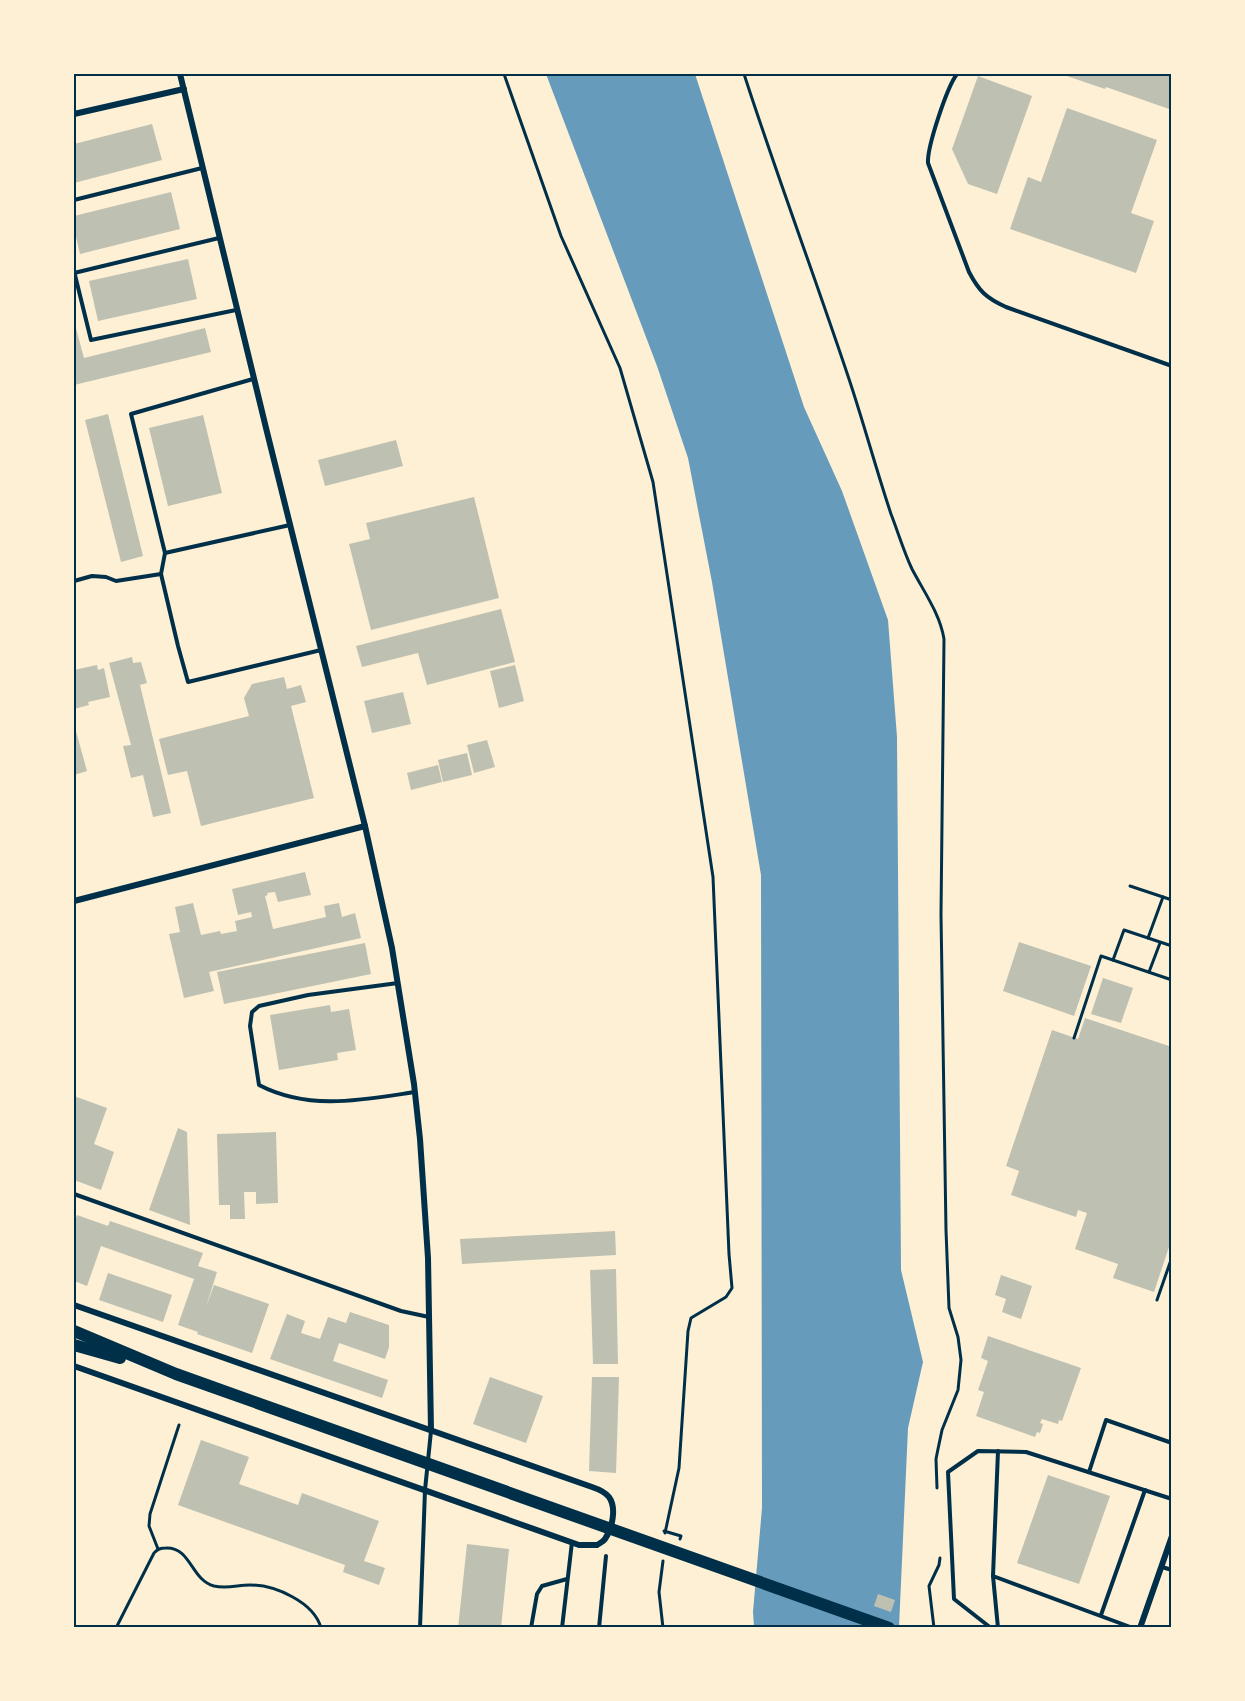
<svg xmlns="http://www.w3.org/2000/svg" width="1245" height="1701" viewBox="0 0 1245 1701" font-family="Helvetica,sans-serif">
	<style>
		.water { fill: #669bbc }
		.building { fill: #bec0b2 }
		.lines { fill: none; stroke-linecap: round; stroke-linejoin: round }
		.path { stroke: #003049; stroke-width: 3 }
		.service { stroke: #003049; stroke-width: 4 }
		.minor { stroke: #003049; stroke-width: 6 }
		.primary { stroke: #003049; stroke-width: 12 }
		.neatline { fill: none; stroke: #003049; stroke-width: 2 }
	</style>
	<rect width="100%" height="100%" fill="#fdf0d5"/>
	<!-- water -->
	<polygon class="water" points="546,74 695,74 804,407 842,491 888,620 897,737 901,1270 923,1362 908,1428 899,1627 754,1627 753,1612 762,1508 761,875 712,582 688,458 657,366"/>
	<!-- building -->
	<g class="building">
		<polygon points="1061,74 1172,74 1172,110 1106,87 1105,89"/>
		<polygon points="978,76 1032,96 997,194 968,184 952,149"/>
		<polygon points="1067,108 1157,140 1131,213 1154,221 1136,273 1010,229 1028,177 1041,182"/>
		<polygon points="152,124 162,160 74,183 74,144"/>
		<polygon points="171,192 180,229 80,254 74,228 74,216"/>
		<polygon points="188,259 197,299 98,321 89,281"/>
		<polygon points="74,321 84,358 205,328 211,352 74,385"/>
		<polygon points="108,414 143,556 121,562 85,420"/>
		<polygon points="203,415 222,493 168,506 149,428"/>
		<polygon points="396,440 403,466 325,486 318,460"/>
		<polygon points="474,497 499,598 371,630 349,544 370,539 366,523"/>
		<polygon points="501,609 515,662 427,685 418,653 362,667 356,646"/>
		<polygon points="132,657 133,663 141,662 147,683 140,685 171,813 153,817 143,775 131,778 123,746 131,745 109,663"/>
		<polygon points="97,665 98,670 104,668 110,697 88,702 89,705 74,709 74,670"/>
		<polygon points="515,665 524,701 499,708 490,671"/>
		<polygon points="284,677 287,689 301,685 306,702 291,706 314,798 201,826 187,771 168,775 159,739 249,716 244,698 252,684"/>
		<polygon points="403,692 411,724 372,733 364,701"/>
		<polygon points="74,724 87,771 74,775"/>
		<polygon points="487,740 495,767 474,773 467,745"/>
		<polygon points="467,753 472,775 443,782 438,760"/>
		<polygon points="438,765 442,782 411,790 407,773"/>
		<polygon points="305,872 311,895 278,902 275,892 267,893 268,895 265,896 273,929 326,917 324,906 339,903 342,917 355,913 361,938 209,972 214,991 184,998 169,934 180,932 175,907 193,903 201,935 220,931 221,934 237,931 235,921 252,917 251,912 238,915 232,889"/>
		<polygon points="1019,942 1091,966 1074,1016 1003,991"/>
		<polygon points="365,943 371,974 224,1004 217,972"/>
		<polygon points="1103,978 1133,988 1121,1023 1091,1014"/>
		<polygon points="330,1005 331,1012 349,1009 356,1050 337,1053 338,1060 279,1070 270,1015"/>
		<polygon points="1085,1018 1172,1047 1172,1244 1170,1244 1154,1292 1113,1278 1118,1264 1075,1249 1087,1213 1078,1210 1076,1217 1011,1195 1019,1171 1006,1166 1052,1030 1078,1039"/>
		<polygon points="74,1096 107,1108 94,1144 114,1152 101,1190 74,1180"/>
		<polygon points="178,1128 187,1132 190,1225 149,1210"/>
		<polygon points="276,1132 278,1203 256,1204 256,1192 244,1192 245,1219 230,1219 230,1205 219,1205 217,1134"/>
		<polygon points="77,1215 108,1226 110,1221 203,1253 198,1266 217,1272 206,1307 214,1285 269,1304 252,1353 197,1334 198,1332 178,1325 194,1279 101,1246 87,1286 74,1281 74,1224"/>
		<polygon points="615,1231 616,1255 462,1264 460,1239"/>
		<polygon points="616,1269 618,1364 593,1364 590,1270"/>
		<polygon points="108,1273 172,1295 163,1322 99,1300"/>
		<polygon points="1001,1275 1032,1286 1021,1319 1002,1312 1006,1299 995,1295"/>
		<polygon points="350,1312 389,1325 389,1347 385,1359 339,1343 333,1361 388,1380 382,1398 270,1359 287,1314 305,1321 301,1333 320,1339 328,1317 346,1323"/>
		<polygon points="988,1336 1081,1368 1062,1421 1059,1420 1058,1424 1042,1419 1040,1423 1043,1424 1040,1433 1037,1432 1035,1437 976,1416 984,1392 978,1390 988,1361 981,1358"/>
		<polygon points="490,1377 543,1396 526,1443 473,1424"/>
		<polygon points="592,1377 619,1377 616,1473 589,1471"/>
		<polygon points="201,1440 249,1457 239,1484 298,1505 302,1493 379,1521 364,1561 385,1568 379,1585 343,1572 345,1565 178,1505"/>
		<polygon points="1048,1475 1110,1496 1079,1584 1017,1563"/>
		<polygon points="467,1544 509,1549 501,1628 458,1628"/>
		<polygon points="878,1594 895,1600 891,1612 874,1606"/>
	</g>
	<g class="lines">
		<!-- path -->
		<g class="path">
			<polyline points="504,74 561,236 620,368 653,482 713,877 729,1254 732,1288 726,1297 691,1318 688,1331 679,1468 665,1533"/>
			<path d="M744 74C777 176 815 277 849 379 864 424 876 469 891 514 898 532 904 552 912 569 924 592 940 614 944 639L941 915 946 1230 949 1308 958 1337 961 1360 958 1390 942 1430 938 1449 936 1459 937 1488"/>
			<polyline points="1130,886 1172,900"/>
			<polyline points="1148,938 1163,897"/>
			<polyline points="1113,960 1124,930 1172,946"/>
			<polyline points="1149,972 1160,943"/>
			<polyline points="1074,1038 1101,956 1172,980"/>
			<polyline points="1157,1300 1172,1257"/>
			<polyline points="664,1531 681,1536 680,1539"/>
			<polyline points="158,1549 149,1526 150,1514 179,1425"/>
			<polyline points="663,1561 659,1592 663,1628"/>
			<path d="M116 1628 154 1553C158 1549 160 1548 166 1548 191 1547 191 1580 214 1586 227 1589 238 1585 250 1585 275 1585 314 1602 321 1628"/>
			<polyline points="934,1628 929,1586 939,1565 940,1558"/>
		</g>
		<!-- service -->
		<g class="service">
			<path d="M957 74C947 87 927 147 928 163L969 272C979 291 986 298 1006 307L1172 366"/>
			<polyline points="74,200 202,168"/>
			<polyline points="74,271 91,340 236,310"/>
			<polyline points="74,273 219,238"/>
			<polyline points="290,525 165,553 161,574 178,646 188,682 321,650"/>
			<polyline points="165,553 131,414 253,379"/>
			<polyline points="74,581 92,576 106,577 116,581 161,574"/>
			<path d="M398 983 308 995 259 1006 252 1012 250 1026 259 1085C309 1111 362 1100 415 1092"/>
			<polyline points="74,1194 401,1311 429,1317"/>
			<polyline points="1089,1472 1106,1420 1172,1443"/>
			<polyline points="1162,1567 1172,1570"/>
			<polyline points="993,1576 998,1451"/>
			<polyline points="1101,1615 1145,1490"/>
			<polyline points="420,1628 425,1490 431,1431"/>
			<polyline points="531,1628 537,1594 542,1586 567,1579"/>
			<polyline points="562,1628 572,1542"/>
			<polyline points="599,1628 606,1556"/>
			<polyline points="991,1628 954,1599 948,1472 978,1451 1026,1452 1172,1499"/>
			<polyline points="998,1628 993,1576 1133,1628"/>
		</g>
		<!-- minor -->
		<g class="minor">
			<polyline points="180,74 267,432 365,826 392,948 414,1084 420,1139 428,1258 431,1430"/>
			<polyline points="74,114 184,89"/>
			<polyline points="74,901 365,826"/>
			<path d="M74 1305 592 1487C598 1489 605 1492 609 1497 617 1508 612 1529 605 1539 603 1542 600 1543 597 1545H579L74 1366"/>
			<polyline points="1140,1628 1172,1536"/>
		</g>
		<!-- primary -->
		<g class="primary">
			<polyline points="74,1331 176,1374 889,1628"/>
			<polyline points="74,1345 120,1358"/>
		</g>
	</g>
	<!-- border -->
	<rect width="1245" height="1701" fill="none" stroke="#fdf0d5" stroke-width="150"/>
	<rect x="75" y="75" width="1095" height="1551" class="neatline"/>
</svg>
